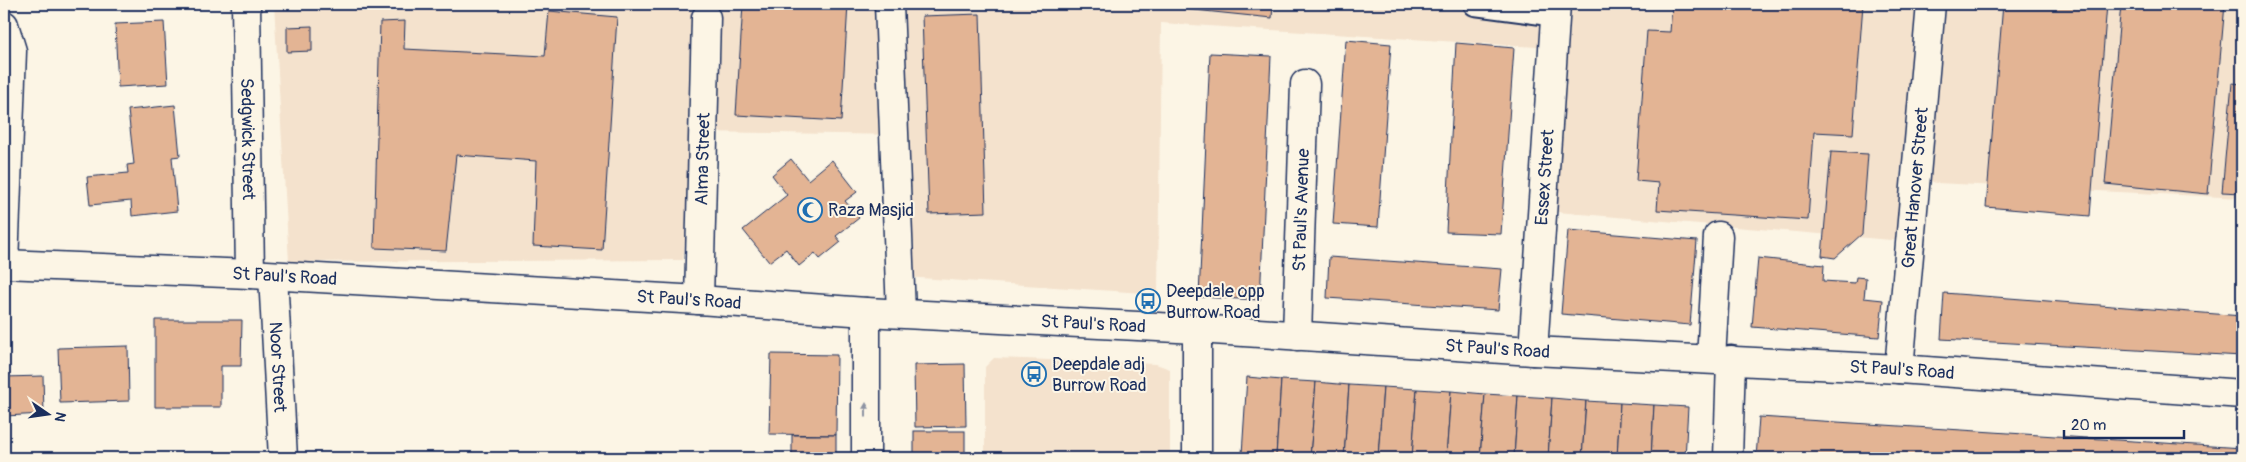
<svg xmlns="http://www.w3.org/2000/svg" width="2246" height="462" viewBox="0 0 2246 462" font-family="Pangolin,sans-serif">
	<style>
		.built { fill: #f4e2cd }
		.building { fill: #e3b494; stroke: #1b2f5e }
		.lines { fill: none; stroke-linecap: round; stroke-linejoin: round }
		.service-casing { stroke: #1b2f5e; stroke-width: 26 }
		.minor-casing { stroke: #1b2f5e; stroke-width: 31 }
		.tertiary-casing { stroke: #1b2f5e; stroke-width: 31 }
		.service { stroke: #fcf5e5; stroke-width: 22 }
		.minor { stroke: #fcf5e5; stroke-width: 28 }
		.tertiary { stroke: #fcf5e5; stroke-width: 28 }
		.oneway { fill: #8c92a2 }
		.labels { text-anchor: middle; stroke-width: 4; stroke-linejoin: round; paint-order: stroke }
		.street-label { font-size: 18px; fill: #1b2f5e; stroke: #fcf5e5 }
		.poi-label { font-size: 18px; fill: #1b2f5e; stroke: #fcf5e5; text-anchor: start }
	</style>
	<rect width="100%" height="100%" fill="#fcf5e5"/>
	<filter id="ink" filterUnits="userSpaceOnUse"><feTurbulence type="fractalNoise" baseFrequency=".02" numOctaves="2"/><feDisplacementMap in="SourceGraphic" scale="10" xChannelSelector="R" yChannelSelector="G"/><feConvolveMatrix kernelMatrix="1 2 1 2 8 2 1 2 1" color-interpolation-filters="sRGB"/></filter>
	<g filter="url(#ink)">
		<!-- built -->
		<g class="built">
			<polygon points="274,4 2242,4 2242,198 1936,183 1900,170 1903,241 1557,212 1567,49 1161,23 1158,294 905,277 902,135 696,132 683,260 289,262"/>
			<polygon points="994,358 1156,364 1170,369 1170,458 985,458 985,367"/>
		</g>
		<!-- building -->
		<g class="building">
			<polygon points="743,4 848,4 841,121 736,115"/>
			<polygon points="1165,4 1273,4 1272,18 1165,7"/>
			<polygon points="1648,4 1863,4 1853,134 1814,132 1808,220 1657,210 1659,183 1636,181 1647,31 1670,32 1672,6"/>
			<polygon points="2003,4 2107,4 2090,216 1986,207"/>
			<polygon points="2121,4 2225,4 2208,194 2105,184"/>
			<polygon points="549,11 617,17 602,250 533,246 536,161 456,155 446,251 374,248 380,22 405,21 404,49 545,56"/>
			<polygon points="980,14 986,212 929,214 922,16"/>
			<polygon points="164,22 168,84 118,87 115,24"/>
			<polygon points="312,26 312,51 287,52 287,27"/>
			<polygon points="1346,40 1391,44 1378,227 1333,224"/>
			<polygon points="1456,43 1514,48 1501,234 1446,232"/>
			<polygon points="1210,53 1271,56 1260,300 1199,297"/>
			<polygon points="2232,83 2242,84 2242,193 2222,192"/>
			<polygon points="175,105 180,156 172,157 177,211 132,216 131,201 90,205 87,177 128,173 127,165 134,164 128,110"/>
			<polygon points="1831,152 1868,154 1862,234 1835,258 1822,256"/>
			<polygon points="791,159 808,180 832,160 857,192 845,201 859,218 836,236 841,242 820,259 815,253 799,266 786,249 769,262 743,230 787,195 772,175"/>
			<polygon points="1568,230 1697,241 1690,325 1561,314"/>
			<polygon points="1329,257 1502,269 1498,310 1327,298"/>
			<polygon points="1758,258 1824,265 1823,281 1855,283 1856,277 1866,278 1864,298 1883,300 1879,337 1752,327"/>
			<polygon points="1944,293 2242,316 2242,356 1941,339"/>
			<polygon points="155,320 242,320 241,366 221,366 221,407 155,407"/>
			<polygon points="128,346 129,401 60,403 58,348"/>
			<polygon points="771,354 837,355 836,435 769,434"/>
			<polygon points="965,364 966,426 915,427 914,365"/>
			<polygon points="43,376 44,414 4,416 4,377"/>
			<polygon points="1247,377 1281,380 1276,456 1242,454"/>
			<polygon points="1281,380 1316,382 1310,458 1276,456"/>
			<polygon points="1316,382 1349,385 1344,458 1310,458"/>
			<polygon points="1349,385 1383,387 1378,458 1344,458"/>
			<polygon points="1383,387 1417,389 1412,458 1378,458"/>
			<polygon points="1417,389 1451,391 1446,458 1412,458"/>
			<polygon points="1451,391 1485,394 1480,458 1446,458"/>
			<polygon points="1485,394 1518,396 1514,458 1480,458"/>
			<polygon points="1518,396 1552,398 1548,458 1514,458"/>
			<polygon points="1552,398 1586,401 1582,458 1548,458"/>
			<polygon points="1586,401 1620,403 1617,458 1582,458"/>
			<polygon points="1620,403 1654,405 1651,458 1617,458"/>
			<polygon points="1654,405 1688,407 1685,458 1651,458"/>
			<polygon points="1759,417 2242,448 2242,458 1756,458"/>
			<rect x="914" y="431" width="51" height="27"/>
			<rect x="792" y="435" width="44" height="23"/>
		</g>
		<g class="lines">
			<defs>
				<polyline id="service" points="1475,4 1556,15"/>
				<g id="minor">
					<polyline points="889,4 901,313"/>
					<polyline points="4,25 12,51 4,264"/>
					<path id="s1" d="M273 276 283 458"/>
					<path id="s2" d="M699 300 706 18"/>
					<polyline points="866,312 866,458"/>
					<path id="s3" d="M1297 336 1305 84"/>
					<path id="s4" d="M1533 351 1556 4"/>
					<polyline points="1711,359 1718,236"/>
					<path id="s5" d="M1899 369 1931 4"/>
					<polyline points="1197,458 1197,329"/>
					<polyline points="1728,458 1731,360"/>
				</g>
				<g id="tertiary">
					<path id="s6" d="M246 4 250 274"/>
					<path id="s7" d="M4 264 250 274 699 300 866 312 1197 329 1533 351 1899 369 2242 394"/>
				</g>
			</defs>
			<!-- service casing -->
			<use href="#service" class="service-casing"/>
			<!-- minor casing -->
			<use href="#minor" class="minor-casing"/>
			<!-- tertiary casing -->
			<use href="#tertiary" class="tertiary-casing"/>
			<!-- service -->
			<use href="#service" class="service"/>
			<!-- minor -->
			<use href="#minor" class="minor"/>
			<!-- tertiary -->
			<use href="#tertiary" class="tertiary"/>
		</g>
		<!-- one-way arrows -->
		<defs><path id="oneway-solid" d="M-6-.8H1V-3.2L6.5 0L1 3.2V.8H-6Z" transform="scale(1.25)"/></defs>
		<use class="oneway" href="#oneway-solid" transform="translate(866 410) rotate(-90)"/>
	</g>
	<!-- icons -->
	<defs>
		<symbol id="mosque-ring" viewBox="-11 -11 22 22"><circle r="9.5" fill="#fcf5e5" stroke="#1f6fb2" stroke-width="1.5"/><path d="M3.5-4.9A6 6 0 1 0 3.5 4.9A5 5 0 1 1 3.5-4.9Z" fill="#1f6fb2"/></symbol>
		<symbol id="bus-ring" viewBox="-11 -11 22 22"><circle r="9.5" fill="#fcf5e5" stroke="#1f6fb2" stroke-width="1.5"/><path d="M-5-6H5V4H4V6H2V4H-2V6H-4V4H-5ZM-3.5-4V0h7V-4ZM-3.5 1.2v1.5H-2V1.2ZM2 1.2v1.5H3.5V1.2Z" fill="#1f6fb2"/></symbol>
	</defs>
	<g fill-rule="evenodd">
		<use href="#mosque-ring" x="796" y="196" width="28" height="28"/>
		<use href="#bus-ring" x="1134" y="287" width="28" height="28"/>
		<use href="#bus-ring" x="1020" y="360" width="28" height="28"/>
	</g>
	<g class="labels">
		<!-- street labels -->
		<g class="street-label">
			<text dy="6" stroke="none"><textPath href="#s6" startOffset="135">Sedgwick Street</textPath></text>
			<text dy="6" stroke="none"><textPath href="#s2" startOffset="141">Alma Street</textPath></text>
			<text dy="6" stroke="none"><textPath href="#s4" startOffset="174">Essex Street</textPath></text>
			<text dy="6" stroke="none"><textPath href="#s5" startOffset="182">Great Hanover Street</textPath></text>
			<text dy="6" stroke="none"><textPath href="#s3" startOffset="126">St Paul's Avenue</textPath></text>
			<text dy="6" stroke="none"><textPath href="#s7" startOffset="281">St Paul's Road</textPath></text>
			<text dy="6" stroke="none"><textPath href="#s7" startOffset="686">St Paul's Road</textPath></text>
			<text dy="6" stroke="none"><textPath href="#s7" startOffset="1091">St Paul's Road</textPath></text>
			<text dy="6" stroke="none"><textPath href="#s7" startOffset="1496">St Paul's Road</textPath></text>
			<text dy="6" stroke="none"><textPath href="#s1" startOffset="91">Noor Street</textPath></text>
			<text dy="6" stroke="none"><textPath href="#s7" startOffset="1901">St Paul's Road</textPath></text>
		</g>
		<!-- poi labels -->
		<g class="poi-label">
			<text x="828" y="216">Raza Masjid</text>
			<text x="1166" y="297">Deepdale opp<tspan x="1166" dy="21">Burrow Road</tspan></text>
			<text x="1052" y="370">Deepdale adj<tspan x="1052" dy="21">Burrow Road</tspan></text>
		</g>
	</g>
	<!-- margin -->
	<rect width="2246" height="462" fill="none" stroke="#fcf5e5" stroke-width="20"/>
	<rect x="10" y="10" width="2226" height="442" fill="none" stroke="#1b2f5e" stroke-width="2" filter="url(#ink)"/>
	<!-- north arrow -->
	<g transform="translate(48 414) rotate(103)" stroke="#fcf5e5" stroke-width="4" paint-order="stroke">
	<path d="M0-4L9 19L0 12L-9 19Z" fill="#1b2f5e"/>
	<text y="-8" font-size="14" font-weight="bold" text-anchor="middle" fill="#1b2f5e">N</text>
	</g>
	<!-- scale -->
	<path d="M2064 430v8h120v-8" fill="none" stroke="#1b2f5e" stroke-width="2.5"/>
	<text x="2071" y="430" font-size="15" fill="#1b2f5e" stroke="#fcf5e5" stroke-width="4" paint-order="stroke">20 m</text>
</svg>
